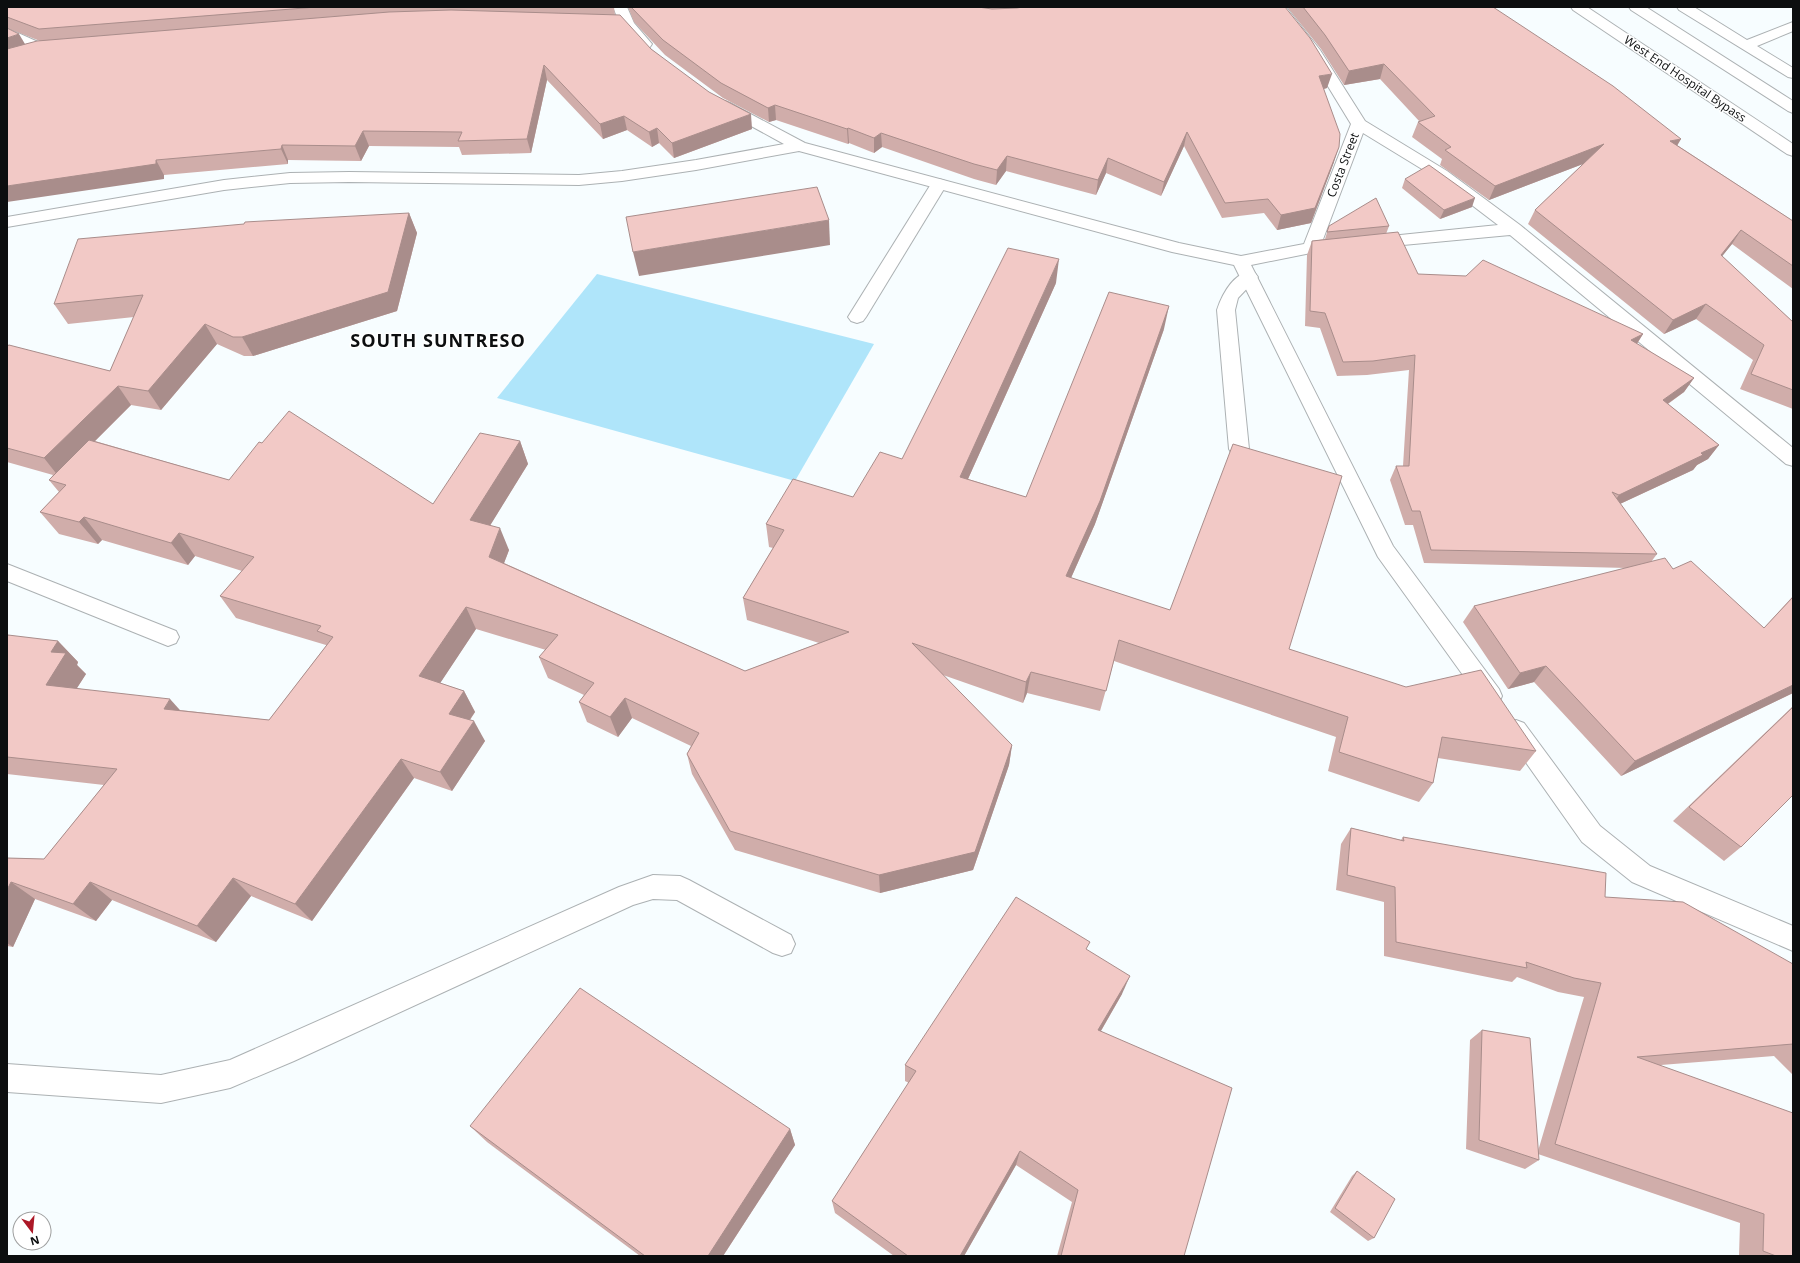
<svg xmlns="http://www.w3.org/2000/svg" width="1800" height="1263" viewBox="0 0 1800 1263" font-family="'Open Sans',sans-serif">
	<style>
		.green { fill: #afe5fa }
		.lines { fill: none; stroke-linecap: round; stroke-linejoin: round }
		.service-casing { stroke: #acb1b3; stroke-width: 2 }
		.minor-casing { stroke: #acb1b3; stroke-width: 2 }
		.trunk-casing { stroke: #acb1b3; stroke-width: 2 }
		.service { fill: #fff; fill-rule: evenodd }
		.minor { fill: #fff; fill-rule: evenodd }
		.trunk { fill: #fff; fill-rule: evenodd }
		.wall { fill: #d0adaa }
		.shaded-wall { fill: #a98d8b }
		.building { fill: #f2c9c6; stroke: #a98d8b }
		.labels { text-anchor: middle; stroke-width: 3; stroke-linejoin: round; paint-order: stroke }
		.far-street-label { font-size: 12px; fill: #0c0e0f; stroke: #fff }
		.district-label { font-size: 18px; font-weight: bold; letter-spacing: 1px; fill: #0c0e0f; stroke: #fff }
	</style>
	<rect width="100%" height="100%" fill="#f7fdff"/>
	<!-- green -->
	<polygon class="green" points="597,274 874,344 795,481 497,398"/>
	<g class="lines">
		<defs>
			<g id="service">
				<polygon points="939,179 945,181 947,184 866,317 863,321 857,323 851,321 848,317 931,184 933,181"/>
				<path d="M1249 271 1255 273 1258 277 1238 298 1235 310 1249 449 1246 454 1239 456 1232 454 1229 449 1217 310C1222 295 1232 276 1249 271Z"/>
			</g>
			<g id="minor">
				<path d="M613 7H627L634 23 652 44 650 47C633 51 618 20 613 7Z"/>
				<polygon points="1272,7 1286,7 1320,50 1365,121 1447,171 1520,225 1793,448 1793,466 1786,464 1510,235 1371,248 1365,247 1363,243 1365,239 1371,238 1498,225 1435,177 1363,133 1322,242 1339,241 1345,242 1348,246 1345,250 1311,253 1251,265 1393,546 1499,689 1502,696 1499,703 1491,706 1483,703 1378,557 1234,265 1172,252 799,151 696,170 622,181 579,185 349,182 290,183 224,190 7,227 7,217 224,180 290,173 349,172 579,175 622,171 696,160 784,144 720,109 717,106 720,103 725,101 730,103 805,143 1179,243 1241,256 1304,244 1351,124 1307,52"/>
				<polygon points="1677,7 1694,7 1747,40 1793,22 1793,31 1757,46 1793,68 1793,78 1788,77 1679,10"/>
				<path d="M7 28 47 46H64L66 49 64 52C41 58 27 47 7 37Z"/>
				<polygon points="7,564 176,631 179,637 176,643 168,646 7,581"/>
				<polygon points="1516,720 1524,723 1600,826 1650,866 1793,926 1793,951 1632,882 1582,842 1508,737 1504,730 1508,723"/>
				<polygon points="653,875 680,876 689,880 791,935 795,944 791,953 782,956 773,953 677,900 653,899 633,905 294,1061 230,1088 161,1103 7,1092 7,1064 161,1075 230,1060 619,887"/>
			</g>
			<g id="trunk">
				<polygon points="1571,7 1587,7 1793,144 1793,156 1787,154 1573,10"/>
				<polygon points="1629,7 1646,7 1793,101 1793,113 1788,111 1631,10"/>
			</g>
		</defs>
		<!-- service casing -->
		<use href="#service" class="service-casing"/>
		<!-- minor casing -->
		<use href="#minor" class="minor-casing"/>
		<!-- trunk casing -->
		<use href="#trunk" class="trunk-casing"/>
		<!-- service -->
		<use href="#service" class="service"/>
		<!-- minor -->
		<use href="#minor" class="minor"/>
		<!-- trunk -->
		<use href="#trunk" class="trunk"/>
	</g>
	<!-- wall -->
	<g class="wall">
		<polygon points="7,7 614,7 615,15 651,49 752,129 674,158 659,143 652,147 627,130 603,139 547,80 531,153 462,155 459,147 369,146 361,161 288,160 288,164 164,175 164,179 25,44 40,41 7,28"/>
		<polygon points="628,7 1285,7 1327,88 1324,89 1334,162 1311,223 1277,230 1264,213 1222,218 1184,146 1161,196 1106,173 1096,195 1006,171 996,185 974,179 882,147 874,153 849,143 848,144 776,120 769,122 723,98 665,55 634,22"/>
		<polygon points="1287,7 1493,7 1677,145 1793,221 1793,289 1732,244 1722,256 1793,322 1793,409 1740,389 1753,360 1696,319 1664,334 1528,224 1535,210 1583,164 1489,200 1440,165 1442,159 1412,137 1418,122 1420,122 1380,79 1344,85 1321,49"/>
		<polygon points="1405,179 1472,207 1440,219 1402,188"/>
		<polygon points="409,213 417,233 397,311 253,356 244,356 217,344 161,410 131,405 95,441 229,480 433,504 520,441 528,464 490,525 509,550 504,563 745,671 819,643 747,620 743,598 773,548 769,547 766,524 853,497 902,459 1056,283 968,479 1026,497 1164,329 1095,524 1071,578 1289,649 1536,751 1520,771 1438,758 1433,783 1419,802 1328,771 1336,737 1114,661 1100,711 1027,693 1023,703 943,675 1012,745 1009,765 973,870 880,893 735,850 692,774 687,754 691,746 632,718 618,737 587,722 579,702 584,695 548,678 539,657 546,650 476,629 440,683 464,691 475,712 470,720 485,741 452,791 414,778 312,921 251,896 216,942 112,900 96,921 35,899 13,947 7,946 7,858 44,859 104,785 7,774 7,637 58,641 78,662 77,665 86,674 77,688 180,710 269,720 326,646 326,645 236,618 220,596 242,571 195,556 188,565 102,540 98,544 59,534 40,512 59,492 49,480 53,475 7,462 7,346 110,371 134,317 68,324 54,304"/>
		<polygon points="1329,226 1389,226 1386,234 1418,274 1643,334 1637,344 1694,378 1684,392 1668,404 1719,445 1708,459 1697,465 1693,470 1620,504 1657,554 1651,562 1673,569 1764,628 1793,596 1793,693 1621,776 1534,682 1508,689 1463,622 1474,606 1627,568 1424,563 1413,525 1405,525 1390,480 1396,466 1403,466 1409,370 1367,375 1337,376 1320,328 1305,326 1307,255 1312,241 1325,239"/>
		<polygon points="1793,706 1793,795 1741,847 1724,861 1673,821"/>
		<polygon points="1351,828 1401,840 1403,837 1605,897 1793,964 1793,1075 1774,1056 1661,1065 1793,1256 1739,1256 1740,1223 1538,1154 1539,1160 1525,1169 1466,1149 1470,1040 1482,1030 1538,1151 1584,997 1558,992 1517,977 1512,982 1384,956 1384,902 1336,890 1341,844"/>
		<polygon points="1087,950 1122,994 1101,1031 1184,1256 1057,1256 1072,1202 1016,1165 964,1256 894,1256 835,1213 832,1201 909,1083 905,1081 905,1065"/>
		<polygon points="470,1126 790,1129 795,1145 723,1256 640,1256 487,1142"/>
		<polygon points="1357,1171 1374,1238 1368,1241 1330,1212 1352,1176"/>
	</g>
	<!-- shaded-wall -->
	<g class="shaded-wall">
		<polygon points="19,34 28,49 7,55 7,38"/>
		<polygon points="1384,64 1380,79 1344,85 1349,71"/>
		<polygon points="544,65 547,80 531,153 527,139"/>
		<polygon points="1332,74 1327,88 1315,91 1319,76"/>
		<polygon points="775,105 776,120 769,122 768,108"/>
		<polygon points="751,114 752,129 674,158 672,143"/>
		<polygon points="624,116 627,130 603,139 600,124"/>
		<polygon points="657,128 659,143 652,147 649,132"/>
		<polygon points="848,128 849,143 848,144 847,129"/>
		<polygon points="363,131 369,146 361,161 355,146"/>
		<polygon points="1187,132 1184,146 1161,196 1164,182"/>
		<polygon points="881,133 882,147 874,153 874,138"/>
		<polygon points="1681,139 1673,153 1670,141"/>
		<polygon points="1604,144 1596,159 1489,200 1495,186"/>
		<polygon points="282,145 288,160 288,164 281,149"/>
		<polygon points="1339,147 1334,162 1311,223 1277,230 1281,215"/>
		<polygon points="1007,156 1006,171 996,185 997,170"/>
		<polygon points="1108,158 1106,173 1096,195 1098,180"/>
		<polygon points="156,160 164,175 164,179 7,202 7,186"/>
		<polygon points="1475,198 1472,207 1440,219 1444,210"/>
		<polygon points="409,213 417,233 397,311 253,356 242,337"/>
		<polygon points="829,220 830,245 639,276 633,252"/>
		<polygon points="1741,230 1732,244 1711,270 1721,255"/>
		<polygon points="1059,259 1056,283 959,499 960,477"/>
		<polygon points="1706,304 1696,319 1664,334 1673,320"/>
		<polygon points="1169,306 1164,329 1095,524 1062,598 1066,576"/>
		<polygon points="205,324 217,344 161,410 148,391"/>
		<polygon points="1643,334 1634,348 1631,340"/>
		<polygon points="1694,378 1684,392 1653,414 1663,400"/>
		<polygon points="118,386 131,405 59,477 44,458"/>
		<polygon points="520,441 528,464 480,542 470,520"/>
		<polygon points="1719,445 1708,459 1697,465 1693,470 1609,509 1619,495 1701,453"/>
		<polygon points="84,517 102,540 98,544 79,522"/>
		<polygon points="500,528 509,550 498,579 489,557"/>
		<polygon points="179,533 195,556 188,565 171,543"/>
		<polygon points="466,607 476,629 431,697 419,676"/>
		<polygon points="58,641 78,662 77,665 86,674 66,705 46,685 51,652"/>
		<polygon points="1546,666 1534,682 1508,689 1520,673"/>
		<polygon points="1031,672 1027,693 1023,703 1026,682"/>
		<polygon points="1793,685 1793,693 1621,776 1635,761"/>
		<polygon points="464,691 475,712 460,734 449,714"/>
		<polygon points="625,698 632,718 618,737 610,717"/>
		<polygon points="170,699 188,719 164,709"/>
		<polygon points="474,721 485,741 452,791 440,772"/>
		<polygon points="1012,745 1009,765 973,870 880,893 879,875"/>
		<polygon points="401,759 414,778 312,921 295,904"/>
		<polygon points="233,878 251,896 216,942 197,926"/>
		<polygon points="11,882 35,899 13,947 7,943 7,890"/>
		<polygon points="90,882 112,900 96,921 73,904"/>
		<polygon points="1130,976 1122,994 1091,1048 1098,1030"/>
		<polygon points="790,1129 795,1145 723,1256 708,1256"/>
		<polygon points="1020,1151 1016,1165 964,1256 960,1256"/>
	</g>
	<!-- building -->
	<g class="building">
		<polygon points="7,7 317,7 39,29 7,17"/>
		<polygon points="631,7 978,7 992,9 1017,8 1023,7 1285,7 1310,38 1332,74 1319,76 1340,134 1339,147 1315,208 1281,215 1268,199 1225,203 1187,132 1164,182 1108,158 1098,180 1007,156 997,170 974,164 881,133 874,138 848,128 847,129 775,105 768,108 721,83 663,40"/>
		<polygon points="1303,7 1493,7 1613,86 1681,139 1670,141 1793,221 1793,266 1741,230 1721,255 1793,322 1793,390 1751,374 1764,345 1706,304 1673,320 1535,210 1604,144 1495,186 1445,150 1451,147 1418,122 1435,116 1384,64 1349,71 1325,35"/>
		<polygon points="451,10 620,15 651,49 709,92 751,114 672,143 657,128 649,132 624,116 600,124 544,65 527,139 458,141 462,132 363,131 355,146 282,145 281,149 156,160 156,164 7,186 7,49 37,41 389,12"/>
		<polygon points="7,28 19,34 7,38"/>
		<polygon points="1429,165 1475,198 1444,210 1405,179"/>
		<polygon points="817,187 829,220 633,252 626,217"/>
		<polygon points="1376,198 1389,226 1327,232 1329,226"/>
		<polygon points="409,213 388,292 242,337 233,337 205,324 148,391 118,386 44,458 7,448 7,346 9,345 110,371 143,295 54,304 78,239 244,224 245,222"/>
		<polygon points="1398,232 1418,274 1466,276 1483,260 1643,334 1631,340 1694,378 1663,400 1719,445 1701,453 1703,455 1619,495 1612,492 1657,554 1431,550 1420,511 1412,511 1396,466 1409,466 1415,355 1373,361 1343,362 1325,313 1310,311 1312,241"/>
		<polygon points="1008,248 1059,259 960,477 1026,497 1109,292 1169,306 1100,501 1066,576 1170,610 1233,444 1342,476 1289,649 1406,687 1481,670 1536,751 1442,737 1433,783 1339,752 1348,717 1119,640 1106,691 1031,672 1026,682 912,643 1012,745 975,852 879,875 730,831 687,754 699,733 625,698 610,717 579,702 594,683 539,657 558,635 466,607 419,676 464,691 449,714 474,721 440,772 401,759 295,904 233,878 197,926 90,882 73,904 11,882 7,890 7,858 44,859 117,769 7,757 7,637 8,635 58,641 51,652 66,653 46,685 170,699 164,709 269,720 333,637 317,631 321,626 220,596 254,557 179,533 171,543 84,517 79,522 40,512 66,485 49,480 89,440 229,480 259,442 262,443 289,411 433,504 480,433 520,441 470,520 500,528 489,557 745,671 849,632 743,598 784,530 766,524 793,479 853,497 880,452 902,459"/>
		<polygon points="1665,558 1673,569 1691,561 1764,628 1793,597 1793,685 1635,761 1546,666 1520,673 1474,606"/>
		<polygon points="1793,707 1793,795 1741,847 1689,807"/>
		<polygon points="1351,828 1404,841 1403,837 1606,873 1605,897 1683,902 1793,964 1793,1044 1637,1057 1793,1113 1793,1256 1776,1256 1763,1251 1764,1214 1555,1144 1601,983 1574,978 1526,962 1527,968 1396,942 1395,887 1347,875"/>
		<polygon points="1016,897 1090,942 1086,949 1130,976 1098,1030 1232,1088 1184,1256 1061,1256 1078,1190 1020,1151 960,1256 908,1256 832,1201 916,1071 905,1065"/>
		<polygon points="580,988 790,1129 708,1256 645,1256 470,1126"/>
		<polygon points="1482,1030 1530,1038 1539,1160 1479,1140"/>
		<polygon points="1357,1171 1395,1199 1374,1238 1335,1208"/>
	</g>
	<g class="labels">
		<!-- far-street labels -->
		<g class="far-street-label">
			<text transform="translate(1685 79) rotate(34)" y="4">West End Hospital Bypass</text>
			<text transform="translate(1343 165) rotate(-69)" y="4">Costa Street</text>
		</g>
		<!-- district labels -->
		<g class="district-label">
			<text x="438" y="347">SOUTH SUNTRESO</text>
		</g>
	</g>
	<!-- border -->
	<rect width="1800" height="1263" fill="none" stroke="#0c0e0f" stroke-width="16"/>
	<!-- north arrow -->
	<g transform="translate(32 1231) rotate(164)"><circle r="19" fill="#ffffff" stroke="#9e9f9f"/>
	<path d="M0-3L7 15L0 10L-7 15Z" fill="#ac1827"/>
	<text y="-6" font-size="11" font-weight="bold" text-anchor="middle" fill="#0c0e0f">N</text>
	</g>
</svg>
